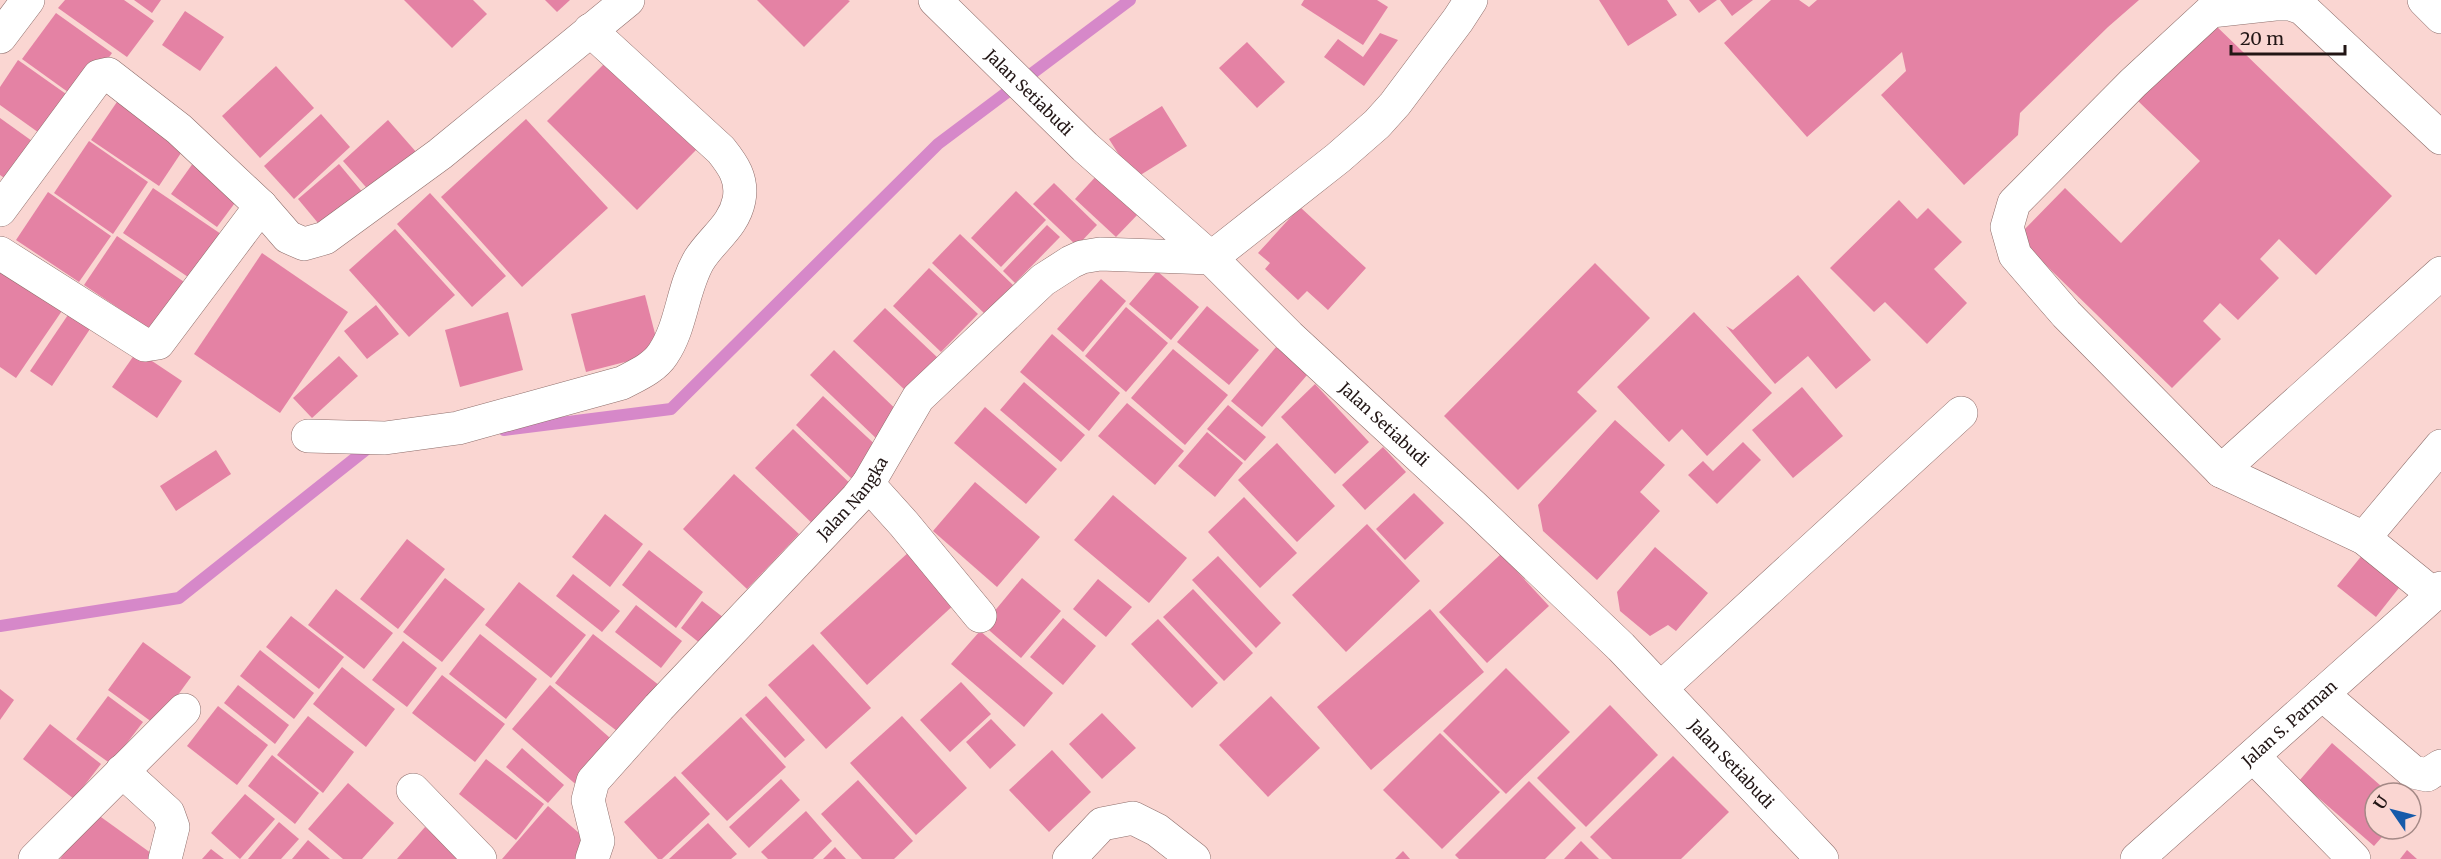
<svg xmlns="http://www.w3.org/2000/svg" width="2441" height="859" viewBox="0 0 2441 859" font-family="Merriweather,serif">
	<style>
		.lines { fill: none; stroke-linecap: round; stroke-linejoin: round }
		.stream { stroke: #d688c9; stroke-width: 12 }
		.building { fill: #e482a4 }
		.minor-casing { stroke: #8e6e6b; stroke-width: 34 }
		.tertiary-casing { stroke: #8e6e6b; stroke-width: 34 }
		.minor { stroke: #fff; stroke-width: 33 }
		.tertiary { stroke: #fff; stroke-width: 33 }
		.labels { text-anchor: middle; stroke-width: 4.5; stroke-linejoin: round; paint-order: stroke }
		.street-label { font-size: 16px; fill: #221615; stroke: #fad6d2 }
	</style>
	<rect width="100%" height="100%" fill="#fad6d2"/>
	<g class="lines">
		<!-- stream -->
		<g class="stream">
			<polyline points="504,430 671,409 938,144 1130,0"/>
			<polyline points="0,626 179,598 368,448 374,447"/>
		</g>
	</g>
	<!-- building -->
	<g class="building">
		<polygon points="65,0 124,0 154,21 127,57 58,8"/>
		<polygon points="134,0 161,0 152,13"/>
		<polygon points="404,0 473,0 487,14 452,48"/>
		<polygon points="545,0 570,0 557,12"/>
		<polygon points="757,0 848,0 850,1 804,47"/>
		<polygon points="1304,0 1377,0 1388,7 1363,45 1301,5"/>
		<polygon points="1599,0 1667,0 1677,15 1628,46"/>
		<polygon points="1689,0 1717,0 1699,13"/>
		<polygon points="1720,0 1753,0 1732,16"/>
		<polygon points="1771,0 1799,0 1809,7 1817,0 2139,0 2108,27 2020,113 2018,135 1964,185 1881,95 1906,71 1902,52 1807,137 1724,43"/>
		<polygon points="185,11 224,37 200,71 162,45"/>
		<polygon points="56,13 112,53 79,100 22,59"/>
		<polygon points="2212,22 2392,196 2316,275 2279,239 2260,259 2279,278 2238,320 2220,303 2203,321 2221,339 2172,388 2017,237 2065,188 2121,243 2200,161 2137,100"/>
		<polygon points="1380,33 1398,40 1364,86 1324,57 1338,39 1363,57"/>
		<polygon points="1247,42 1285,82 1257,108 1219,68"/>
		<polygon points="18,60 76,101 49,140 0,105 0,87"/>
		<polygon points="608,60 697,149 637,210 547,121"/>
		<polygon points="276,66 314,108 260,158 222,116"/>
		<polygon points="121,96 189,141 159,186 91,140"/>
		<polygon points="1162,106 1187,146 1134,179 1109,139"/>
		<polygon points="321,114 350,147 294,199 264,166"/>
		<polygon points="0,118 39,146 13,184 0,175"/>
		<polygon points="526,119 608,208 522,287 441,197"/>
		<polygon points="388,120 417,153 372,194 343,161"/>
		<polygon points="89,141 148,182 113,234 54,193"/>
		<polygon points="196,159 243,192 217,227 171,194"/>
		<polygon points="339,164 364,194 323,229 298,199"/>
		<polygon points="1100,172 1141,211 1116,237 1075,199"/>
		<polygon points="1054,183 1097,225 1077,246 1033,204"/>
		<polygon points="153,188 221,234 191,279 123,233"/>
		<polygon points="1016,191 1046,220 1001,267 971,238"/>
		<polygon points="48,192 111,236 79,282 16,240"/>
		<polygon points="430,193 506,276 472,307 397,224"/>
		<polygon points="1899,200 1917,219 1928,208 1962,242 1934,269 1967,303 1927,344 1885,302 1874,312 1830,268"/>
		<polygon points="1300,207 1366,268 1328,310 1307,291 1298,300 1265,269 1270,263 1258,253"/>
		<polygon points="1047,225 1060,237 1015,283 1003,271"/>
		<polygon points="395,229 455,295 409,337 349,270"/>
		<polygon points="960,234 1013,285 985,314 932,263"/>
		<polygon points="117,236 190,286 157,334 84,285"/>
		<polygon points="262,253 348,312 280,413 194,354"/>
		<polygon points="0,261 66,305 16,378 0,367"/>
		<polygon points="1595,263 1650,318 1577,392 1597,411 1518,490 1444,416"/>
		<polygon points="929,268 978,314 941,352 893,306"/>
		<polygon points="1157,271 1199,307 1171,340 1129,304"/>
		<polygon points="1798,275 1871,360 1836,389 1808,356 1775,384 1726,326 1733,330"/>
		<polygon points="1101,279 1126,301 1083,352 1057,329"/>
		<polygon points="645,295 660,353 586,372 571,314"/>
		<polygon points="376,305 399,334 367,359 344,331"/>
		<polygon points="74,306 96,320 52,386 30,371"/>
		<polygon points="1207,306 1259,350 1229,385 1177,342"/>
		<polygon points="1126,307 1168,343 1126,392 1085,356"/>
		<polygon points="885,308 938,358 906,391 853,341"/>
		<polygon points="508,312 523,370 460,387 445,330"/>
		<polygon points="1694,312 1772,393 1707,456 1682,429 1669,442 1617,387"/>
		<polygon points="1052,334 1120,393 1089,431 1020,372"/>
		<polygon points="1276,347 1308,374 1262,427 1231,401"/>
		<polygon points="1173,349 1228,395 1185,445 1131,398"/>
		<polygon points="834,350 904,417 880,442 810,375"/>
		<polygon points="137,351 182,381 157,418 112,387"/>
		<polygon points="339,356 358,376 312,418 293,398"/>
		<polygon points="1024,382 1085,435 1061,462 1000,410"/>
		<polygon points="1315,384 1369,442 1335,474 1281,417"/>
		<polygon points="1802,387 1843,436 1793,478 1752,430"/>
		<polygon points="823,396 881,450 853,480 796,425"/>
		<polygon points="1127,403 1184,451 1155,485 1098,436"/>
		<polygon points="1228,405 1266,437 1245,461 1207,429"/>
		<polygon points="985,407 1057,469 1026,504 954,443"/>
		<polygon points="1615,420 1665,465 1640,492 1660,511 1597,580 1543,531 1538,505"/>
		<polygon points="793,429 857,490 819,530 755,468"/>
		<polygon points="1207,432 1243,463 1215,497 1178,466"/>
		<polygon points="1743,442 1761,460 1717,504 1688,475 1703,461 1713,471"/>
		<polygon points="1277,443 1335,506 1297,542 1238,480"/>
		<polygon points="1383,447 1406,472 1365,510 1342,485"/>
		<polygon points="216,450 231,474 176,511 160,486"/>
		<polygon points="734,474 799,534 747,589 683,529"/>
		<polygon points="975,482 1040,537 997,587 933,531"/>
		<polygon points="1414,493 1444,523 1405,560 1376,529"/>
		<polygon points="1113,495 1187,558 1149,603 1074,540"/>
		<polygon points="1244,497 1297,553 1260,588 1208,532"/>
		<polygon points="605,514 643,544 610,587 572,557"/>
		<polygon points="1367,524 1420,581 1346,652 1292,595"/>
		<polygon points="407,539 445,569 398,629 360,599"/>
		<polygon points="1655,547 1708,593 1676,631 1668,625 1650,636 1620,611 1617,592"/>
		<polygon points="2368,548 2406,579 2376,617 2337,586"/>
		<polygon points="649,550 703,592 676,628 622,585"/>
		<polygon points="910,551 957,602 867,685 820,633"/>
		<polygon points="1501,554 1549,606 1487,663 1439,612"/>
		<polygon points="1218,556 1281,623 1256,648 1192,580"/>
		<polygon points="573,574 620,611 602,632 556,596"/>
		<polygon points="445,578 485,609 442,662 403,632"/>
		<polygon points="1022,578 1061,611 1021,658 983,625"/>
		<polygon points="1098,579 1132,607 1106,637 1073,609"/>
		<polygon points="519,582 586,635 551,678 485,625"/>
		<polygon points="336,589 393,633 364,669 308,625"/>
		<polygon points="1193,589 1253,653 1224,681 1163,617"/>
		<polygon points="702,601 728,621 706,648 681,628"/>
		<polygon points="636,605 682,641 661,668 615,632"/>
		<polygon points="1430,609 1484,672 1371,770 1317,707"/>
		<polygon points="291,616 344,657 319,689 266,647"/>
		<polygon points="1063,618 1096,646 1063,685 1030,657"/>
		<polygon points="1158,619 1218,683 1192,708 1131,644"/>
		<polygon points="980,631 1053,693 1024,727 951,664"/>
		<polygon points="480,634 537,679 506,719 449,674"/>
		<polygon points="593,634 664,689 626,738 555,683"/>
		<polygon points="403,641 437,668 407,707 372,680"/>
		<polygon points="143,642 191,677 156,725 108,690"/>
		<polygon points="813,644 871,708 826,749 768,685"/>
		<polygon points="260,650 314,693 294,719 240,676"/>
		<polygon points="342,667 395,709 366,747 313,704"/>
		<polygon points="1506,668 1570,732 1506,794 1443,731"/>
		<polygon points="442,675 505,724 475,762 412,713"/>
		<polygon points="961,682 991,714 950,752 920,720"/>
		<polygon points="238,685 289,725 275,744 224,703"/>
		<polygon points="550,685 618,745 580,788 512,729"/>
		<polygon points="0,689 14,700 0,720"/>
		<polygon points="108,696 143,722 111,764 76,739"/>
		<polygon points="766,696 805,740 785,758 745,715"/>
		<polygon points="1271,696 1320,748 1268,797 1219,745"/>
		<polygon points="1610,705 1658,755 1586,827 1537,778"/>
		<polygon points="218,706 268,745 237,785 187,746"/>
		<polygon points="1102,713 1136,748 1102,779 1069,744"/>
		<polygon points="308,716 354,752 323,793 277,755"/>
		<polygon points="902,716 967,788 916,835 850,763"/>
		<polygon points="741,717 786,767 727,821 681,773"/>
		<polygon points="991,719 1016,745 990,769 966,742"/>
		<polygon points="50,724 101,764 74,799 23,759"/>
		<polygon points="1440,733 1500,792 1442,849 1383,790"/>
		<polygon points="2332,743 2389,793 2375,793 2375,829 2389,829 2374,846 2299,781"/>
		<polygon points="522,748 564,785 548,803 506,767"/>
		<polygon points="1052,750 1091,792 1049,832 1009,790"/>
		<polygon points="272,755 319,793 295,824 248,786"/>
		<polygon points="1673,756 1729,812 1681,859 1612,859 1590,837"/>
		<polygon points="486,759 544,804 516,840 459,794"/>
		<polygon points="675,776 710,814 662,859 658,859 624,822"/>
		<polygon points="781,779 800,800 749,848 729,827"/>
		<polygon points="858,780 913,841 894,859 862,859 821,814"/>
		<polygon points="1529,781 1576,828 1545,859 1459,859 1455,855"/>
		<polygon points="348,783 394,823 362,859 343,859 308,829"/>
		<polygon points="245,794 275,819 240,859 211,833"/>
		<polygon points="548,806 595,847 585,859 502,859"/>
		<polygon points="806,811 832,841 813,859 768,859 761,852"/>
		<polygon points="94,812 155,856 153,859 60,859"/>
		<polygon points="279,822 299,839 281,859 248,859"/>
		<polygon points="708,823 737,854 731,859 669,859"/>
		<polygon points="425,827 461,859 397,859"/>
		<polygon points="308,840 330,859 292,859"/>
		<polygon points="1581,841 1599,859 1564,859"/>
		<polygon points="835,847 846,859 823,859"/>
		<polygon points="211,849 224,859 202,859"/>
		<polygon points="2407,850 2417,859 2400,859"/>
		<polygon points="1403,851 1410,859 1395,859"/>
	</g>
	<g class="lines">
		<defs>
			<g id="minor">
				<path id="s1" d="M935 0 1085 147 1211 258 1289 336 1473 506 1621 647 1822 859"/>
				<polyline points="2424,0 2441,17"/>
				<polyline points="0,37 28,0"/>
				<polyline points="0,210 99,76 108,74 179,129 261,206 288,237 304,244 325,238 440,154 628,0"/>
				<polyline points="0,253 145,345 158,343 261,206"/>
				<path d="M308 436 385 438 458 428 622 383C637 375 654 368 663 354 682 326 682 289 699 260 712 239 734 226 739 200 743 179 733 165 721 150L590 30"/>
				<polyline points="2221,471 2441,273"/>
				<polyline points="868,484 904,524 980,616"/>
				<polyline points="2364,538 2441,446"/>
				<polyline points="2433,594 2364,538 2221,471 2066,314 2015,255 2007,227 2014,203 2133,83 2211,11 2275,4 2290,4 2302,8 2441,138"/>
				<polyline points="1661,688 1961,413"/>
				<polyline points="2322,694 2413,772 2427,775 2441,766"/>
				<polyline points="2253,756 2354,859"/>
				<polyline points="122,771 168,813 173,827 165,859"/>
				<polyline points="413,790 480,859"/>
				<polyline points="35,859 184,710"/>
				<path id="s2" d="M592 859 598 841 588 800 593 781 659 707 857 498 868 484 918 398 1043 280 1071 262 1082 257 1100 254 1211 258 1338 158 1377 124 1395 104 1458 20 1471 0"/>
				<polyline points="1069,859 1102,824 1133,818 1157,830 1194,859"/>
			</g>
			<g id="tertiary">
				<path id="s3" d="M2137 859 2441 588"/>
			</g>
		</defs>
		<!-- minor casing -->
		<use href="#minor" class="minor-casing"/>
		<!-- tertiary casing -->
		<use href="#tertiary" class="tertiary-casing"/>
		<!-- minor -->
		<use href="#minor" class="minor"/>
		<!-- tertiary -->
		<use href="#tertiary" class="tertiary"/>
	</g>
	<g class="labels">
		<!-- street labels -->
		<g class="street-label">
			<text dy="6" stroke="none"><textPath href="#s1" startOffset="132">Jalan Setiabudi</textPath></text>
			<text dy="6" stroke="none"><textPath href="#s1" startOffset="618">Jalan Setiabudi</textPath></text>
			<text dy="6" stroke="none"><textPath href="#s2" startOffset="465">Jalan Nangka</textPath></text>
			<text dy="6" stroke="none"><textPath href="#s3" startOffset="204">Jalan S. Parman</textPath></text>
			<text dy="6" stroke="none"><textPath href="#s1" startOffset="1104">Jalan Setiabudi</textPath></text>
		</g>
	</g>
	<!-- north arrow -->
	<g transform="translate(2393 811) rotate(305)"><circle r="28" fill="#fad6d2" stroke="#a48986" stroke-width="1.5"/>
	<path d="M0-4.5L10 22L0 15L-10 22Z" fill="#165aaa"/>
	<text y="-9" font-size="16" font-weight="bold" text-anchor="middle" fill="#221615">U</text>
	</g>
	<!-- scale -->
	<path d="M2231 45v9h114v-9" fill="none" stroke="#221615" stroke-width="3"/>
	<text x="2240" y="45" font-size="18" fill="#221615" stroke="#fad6d2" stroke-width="4.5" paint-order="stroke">20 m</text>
</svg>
